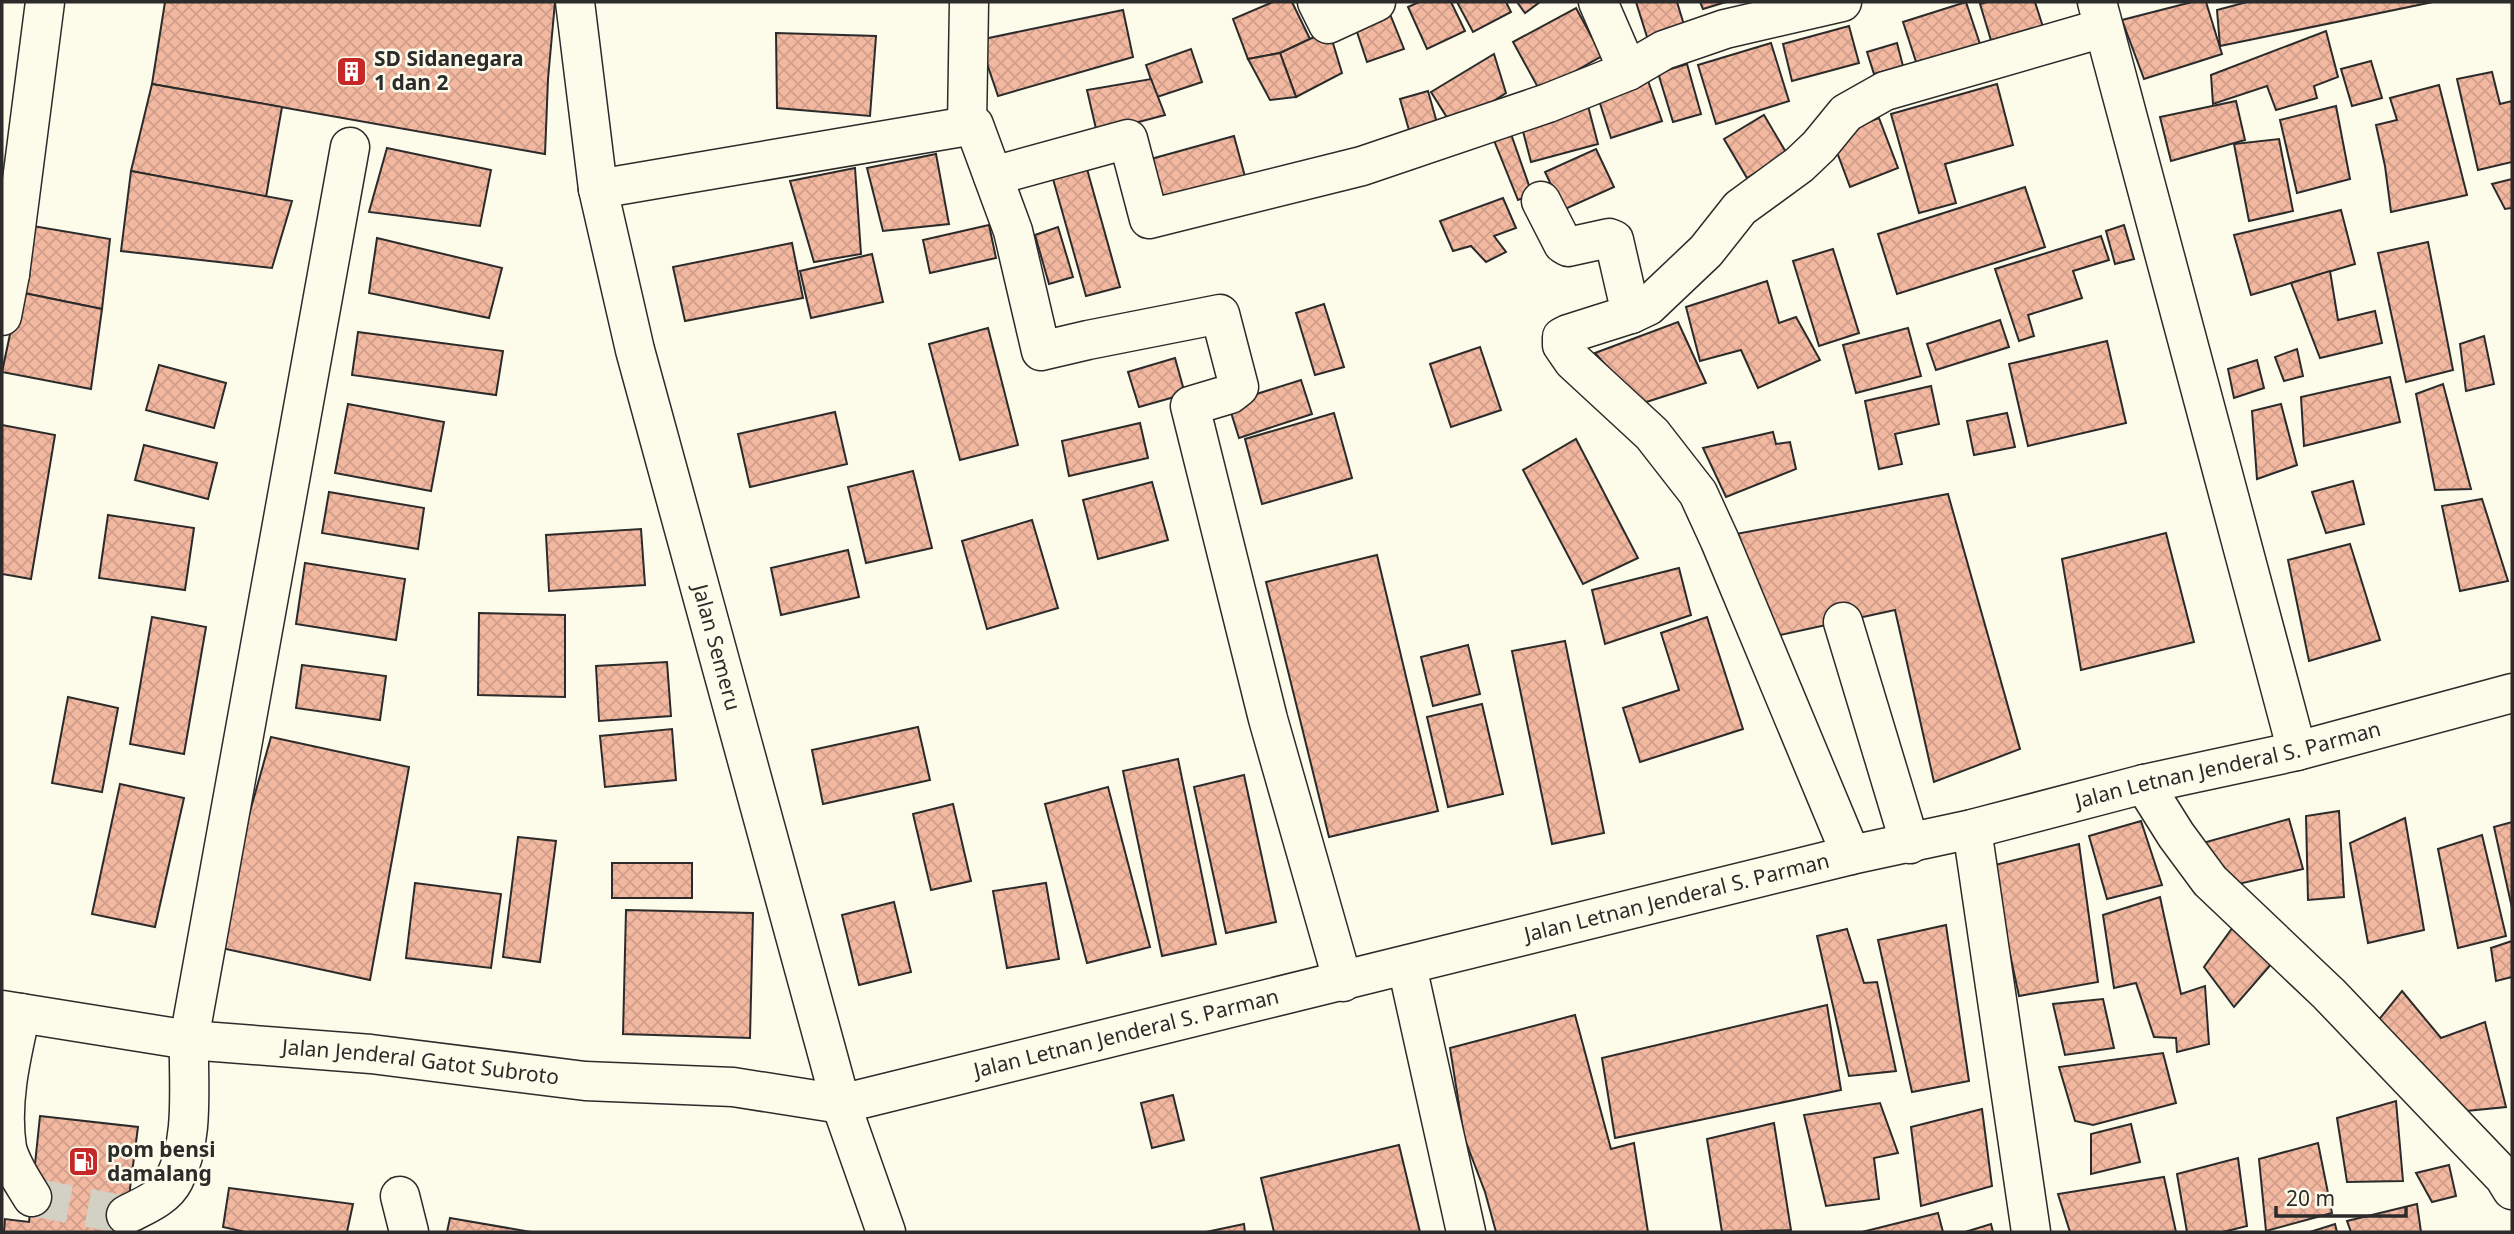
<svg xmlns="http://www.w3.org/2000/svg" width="2514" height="1234" viewBox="0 0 2514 1234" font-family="'Noto Sans',sans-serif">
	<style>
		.building { fill: url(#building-cross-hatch); stroke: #2b2b2b; stroke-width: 2 }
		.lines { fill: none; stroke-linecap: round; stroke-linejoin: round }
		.minor-tunnel { stroke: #d3d1c4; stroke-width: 38; stroke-dasharray: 38 19; stroke-linecap: butt }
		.minor-casing { stroke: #2b2b2b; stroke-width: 41 }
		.major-casing { stroke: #2b2b2b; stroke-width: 41 }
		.minor { stroke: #fdfbea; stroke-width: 38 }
		.major { stroke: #fdfbea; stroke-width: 38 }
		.labels { text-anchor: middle; stroke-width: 5; stroke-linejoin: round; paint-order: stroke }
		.poi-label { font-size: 21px; font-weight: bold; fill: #2b2b2b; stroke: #fdfbea; text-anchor: start }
		.street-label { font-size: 21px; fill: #2b2b2b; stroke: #fdfbea }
	</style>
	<defs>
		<pattern id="building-cross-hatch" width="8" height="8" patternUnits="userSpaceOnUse" patternTransform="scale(1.75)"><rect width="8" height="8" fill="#f2b8a0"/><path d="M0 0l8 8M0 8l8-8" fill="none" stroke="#d09e8a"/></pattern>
	</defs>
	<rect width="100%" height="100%" fill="#fdfbea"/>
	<!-- building -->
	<g class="building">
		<polygon points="165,2 555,2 548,79 545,154 152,84"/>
		<polygon points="1273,2 1292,2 1310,39 1280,53 1248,59 1233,19"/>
		<polygon points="1419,2 1451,2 1465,31 1427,49 1408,7"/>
		<polygon points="1457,2 1506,2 1511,12 1473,32"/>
		<polygon points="1517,2 1540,2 1525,13"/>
		<polygon points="1636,2 1677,2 1685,28 1648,40"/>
		<polygon points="1700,2 1726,2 1703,9"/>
		<polygon points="1966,2 1982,50 1919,71 1903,22"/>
		<polygon points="1987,2 2035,2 2044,30 1993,47 1980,4"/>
		<polygon points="2192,2 2206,2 2222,54 2144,79 2122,20"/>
		<polygon points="2247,2 2433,2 2220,46 2217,10"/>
		<polygon points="1576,8 1602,56 1540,91 1513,42"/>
		<polygon points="1123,10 1133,57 998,96 979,40"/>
		<polygon points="1390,14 1404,49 1367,62 1354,23"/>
		<polygon points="1849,26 1859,63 1792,81 1783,44"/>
		<polygon points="1329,30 1342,73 1296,97 1280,53"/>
		<polygon points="2326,31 2338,77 2314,86 2317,98 2276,110 2267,86 2213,104 2211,75"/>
		<polygon points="776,33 876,36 870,116 777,108"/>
		<polygon points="1771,43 1789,101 1716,124 1698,65"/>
		<polygon points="1897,43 1903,66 1874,74 1867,52"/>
		<polygon points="1191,49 1202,82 1157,97 1146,65"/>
		<polygon points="1280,53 1296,97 1270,100 1248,59"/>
		<polygon points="1494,54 1506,93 1453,127 1431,92"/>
		<polygon points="2371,61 2382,98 2352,106 2341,69"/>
		<polygon points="1687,64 1701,114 1673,122 1658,73"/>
		<polygon points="2492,72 2500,104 2512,101 2512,162 2478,170 2457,79"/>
		<polygon points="1646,75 1662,121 1611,138 1596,91"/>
		<polygon points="1151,79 1165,115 1097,133 1087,90"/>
		<polygon points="152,84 282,107 266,197 131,171"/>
		<polygon points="1997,84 2013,145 1945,164 1956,203 1919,213 1891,114"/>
		<polygon points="2439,85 2467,195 2391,212 2385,166 2376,125 2397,120 2390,98"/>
		<polygon points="1428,91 1439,130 1411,137 1400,99"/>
		<polygon points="2236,101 2245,140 2171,161 2160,117"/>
		<polygon points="1587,102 1598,144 1531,162 1520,120"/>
		<polygon points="2336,106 2350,179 2297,193 2280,120"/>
		<polygon points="1764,115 1787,154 1747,178 1724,139"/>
		<polygon points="1879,118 1898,168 1850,187 1831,136"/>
		<polygon points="1511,134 1532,194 1518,200 1493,138"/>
		<polygon points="1234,136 1247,184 1154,209 1140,162"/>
		<polygon points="2279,139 2293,211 2249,221 2234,144"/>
		<polygon points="387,148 491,170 480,226 369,212"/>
		<polygon points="1596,149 1614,187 1563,210 1545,172"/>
		<polygon points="936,154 949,224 883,231 867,168"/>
		<polygon points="855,168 861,254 814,262 790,181"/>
		<polygon points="1087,169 1120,287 1086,296 1053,179"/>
		<polygon points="131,171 292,201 272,268 121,251"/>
		<polygon points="2512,179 2512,208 2505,209 2492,184"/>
		<polygon points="2025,187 2045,247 1897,294 1878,234"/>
		<polygon points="1503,198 1516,228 1494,236 1506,252 1486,262 1471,246 1453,251 1440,221"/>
		<polygon points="2341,210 2355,264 2251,295 2234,235"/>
		<polygon points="21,224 110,239 102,309 19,292"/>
		<polygon points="989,225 996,258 930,273 923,240"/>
		<polygon points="2124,225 2134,259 2115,264 2106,231"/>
		<polygon points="1058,227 1073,277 1049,284 1035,235"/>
		<polygon points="2101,236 2109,260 2073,271 2082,298 2028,315 2034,336 2019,341 1995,269"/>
		<polygon points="377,238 502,268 489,318 369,293"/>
		<polygon points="2428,242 2453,370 2406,382 2378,253"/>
		<polygon points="792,243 803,298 685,321 673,267"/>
		<polygon points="1833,249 1859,333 1819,346 1793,261"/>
		<polygon points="872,254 883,302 811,318 800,271"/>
		<polygon points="2330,271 2338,320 2375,311 2382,343 2320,358 2291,283"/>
		<polygon points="1767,281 1779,323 1796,317 1820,360 1758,388 1741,350 1700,361 1686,307"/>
		<polygon points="19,292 102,309 91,389 2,372"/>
		<polygon points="1324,304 1344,367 1315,375 1296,313"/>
		<polygon points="2000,320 2009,347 1936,370 1927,344"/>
		<polygon points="1678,322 1706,383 1640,404 1595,353"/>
		<polygon points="988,328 1018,445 960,460 929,344"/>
		<polygon points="1908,328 1921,376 1856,393 1843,345"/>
		<polygon points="358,332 503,351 496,395 352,375"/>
		<polygon points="2484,336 2494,384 2466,391 2460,344"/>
		<polygon points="2107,341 2126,423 2028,446 2009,364"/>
		<polygon points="1480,347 1501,410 1451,427 1430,364"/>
		<polygon points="2297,349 2303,376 2284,381 2275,357"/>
		<polygon points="1175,358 1185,394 1139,407 1128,372"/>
		<polygon points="2257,360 2264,388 2234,398 2228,369"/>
		<polygon points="159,365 226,383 214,428 146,410"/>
		<polygon points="2390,377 2400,422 2304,446 2301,397"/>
		<polygon points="1301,380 1312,414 1239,438 1228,403"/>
		<polygon points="2443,384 2471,489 2435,490 2416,394"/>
		<polygon points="1931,386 1939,424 1895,434 1902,464 1879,469 1865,401"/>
		<polygon points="348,404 444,422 431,491 335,473"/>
		<polygon points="2281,404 2297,465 2257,479 2252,411"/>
		<polygon points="835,412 847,464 750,487 738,434"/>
		<polygon points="1334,413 1352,478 1262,504 1245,439"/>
		<polygon points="2007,413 2015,447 1974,455 1967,421"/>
		<polygon points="1140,423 1148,458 1069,476 1062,441"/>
		<polygon points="2,425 55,435 31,579 2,574"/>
		<polygon points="1773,432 1776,444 1790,442 1796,469 1726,497 1703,448"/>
		<polygon points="1576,439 1638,558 1583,584 1523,470"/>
		<polygon points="144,445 217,463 208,499 135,480"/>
		<polygon points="913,471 932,548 866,563 848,487"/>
		<polygon points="2353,481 2364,524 2326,533 2312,492"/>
		<polygon points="1152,482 1168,540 1098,559 1083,500"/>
		<polygon points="329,492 424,508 418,549 322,533"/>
		<polygon points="1948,494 2020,749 1934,782 1895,610 1767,638 1736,534"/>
		<polygon points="2482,499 2508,581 2460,591 2442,506"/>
		<polygon points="108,515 194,528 185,590 99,578"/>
		<polygon points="1032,520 1058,608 987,629 962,541"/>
		<polygon points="641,529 645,585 549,591 546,535"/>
		<polygon points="2166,533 2194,642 2081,670 2062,559"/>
		<polygon points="2350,544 2380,640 2309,661 2288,560"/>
		<polygon points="848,550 859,597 781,615 771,568"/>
		<polygon points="1377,555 1438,811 1329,837 1266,582"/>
		<polygon points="305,563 405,579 396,640 296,624"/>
		<polygon points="1679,568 1691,615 1605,644 1592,590"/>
		<polygon points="479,613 565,615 565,697 478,695"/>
		<polygon points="152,617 206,627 184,754 130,744"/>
		<polygon points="1707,617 1743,729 1640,762 1623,708 1679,690 1661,633"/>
		<polygon points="1565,641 1604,833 1552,844 1512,651"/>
		<polygon points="1468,645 1480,694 1433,706 1421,657"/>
		<polygon points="667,662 671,716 599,721 596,666"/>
		<polygon points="302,665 386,676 380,720 296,708"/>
		<polygon points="68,697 118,708 102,792 52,783"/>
		<polygon points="1482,704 1503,794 1448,807 1427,717"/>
		<polygon points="918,727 930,780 823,804 812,750"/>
		<polygon points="672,729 676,780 605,787 600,736"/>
		<polygon points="271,737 409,767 370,980 212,946"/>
		<polygon points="1178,759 1216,944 1162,956 1123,771"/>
		<polygon points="1244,775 1276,922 1226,933 1194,787"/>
		<polygon points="120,784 184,798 155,927 92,914"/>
		<polygon points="1108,787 1150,947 1087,963 1045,804"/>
		<polygon points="953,804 971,881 931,890 913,814"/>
		<polygon points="2339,811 2344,897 2308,900 2306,816"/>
		<polygon points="2405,818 2424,930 2368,943 2350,843"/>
		<polygon points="2289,819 2303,869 2230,886 2199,844"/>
		<polygon points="2141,821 2162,885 2107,899 2089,836"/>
		<polygon points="2512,822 2512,908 2494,827"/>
		<polygon points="2482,835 2506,936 2458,948 2438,849"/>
		<polygon points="518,837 556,841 540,962 503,957"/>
		<polygon points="2079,844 2098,982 2019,996 1991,866"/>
		<rect x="612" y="863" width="80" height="35"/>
		<polygon points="415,883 501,894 491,968 406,958"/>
		<polygon points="1046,883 1059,959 1007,968 993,891"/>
		<polygon points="2160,897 2181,994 2205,986 2209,1044 2177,1052 2176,1038 2154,1037 2136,983 2114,988 2103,915"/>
		<polygon points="894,902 911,972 859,985 842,915"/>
		<polygon points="626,910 753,913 750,1038 623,1034"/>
		<polygon points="1946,925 1969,1081 1912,1092 1878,940"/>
		<polygon points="2233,927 2273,962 2234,1007 2204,967"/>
		<polygon points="1847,929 1864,983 1877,982 1896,1071 1849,1076 1817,936"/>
		<polygon points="2512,941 2512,977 2496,981 2491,948"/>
		<polygon points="2402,991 2441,1038 2485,1022 2506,1107 2446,1113 2373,1027"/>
		<polygon points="2103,999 2114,1048 2065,1055 2053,1004"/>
		<polygon points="1827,1005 1841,1090 1615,1138 1602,1058"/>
		<polygon points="1575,1015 1611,1149 1634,1143 1648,1232 1496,1232 1485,1192 1464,1137 1450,1048"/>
		<polygon points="2163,1053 2176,1103 2093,1125 2075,1121 2059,1067"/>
		<polygon points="1173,1095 1184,1140 1152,1148 1141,1103"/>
		<polygon points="2396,1101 2403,1181 2347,1182 2337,1118"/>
		<polygon points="1880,1103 1898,1153 1874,1158 1879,1199 1826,1206 1804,1115"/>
		<polygon points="1982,1109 1992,1186 1921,1206 1911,1127"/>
		<polygon points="40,1116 138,1127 125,1227 141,1232 4,1232 5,1219 29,1222"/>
		<polygon points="1774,1123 1791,1230 1722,1232 1707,1139"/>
		<polygon points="2131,1124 2140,1162 2091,1174 2091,1134"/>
		<polygon points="2318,1143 2332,1213 2266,1231 2259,1159"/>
		<polygon points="1399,1145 1420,1232 1274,1232 1261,1178"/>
		<polygon points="2238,1158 2247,1226 2223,1232 2187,1232 2177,1174"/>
		<polygon points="2449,1165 2456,1196 2432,1202 2416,1173"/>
		<polygon points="2164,1177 2176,1232 2070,1232 2058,1194"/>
		<polygon points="229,1188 353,1204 347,1232 245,1232 223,1227"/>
		<polygon points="2417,1204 2421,1232 2351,1232 2347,1221"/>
		<polygon points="1938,1213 1943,1232 1862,1232"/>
		<polygon points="450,1218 531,1232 447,1232"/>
		<polygon points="1244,1224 1245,1232 1206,1232"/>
		<polygon points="1991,1224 1993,1232 1965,1232"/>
		<polygon points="2335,1224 2337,1232 2310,1232"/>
	</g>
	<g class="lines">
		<!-- minor-tunnel -->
		<polyline class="minor-tunnel" points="32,1197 126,1215"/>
		<defs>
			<g id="minor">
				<path id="s1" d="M575 2 598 189 635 350 841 1104"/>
				<polyline points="1317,2 1328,24 1376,2"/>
				<polyline points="1598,2 1628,71"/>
				<polyline points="2097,2 2297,751"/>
				<polyline points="967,126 969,2"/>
				<polyline points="993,176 1128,139 1149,219 1362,166 1548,103 1628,71 1664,50 1725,29 1842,2"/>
				<polyline points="598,189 974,125 1013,231 1041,351 1088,340 1220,314 1239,387 1230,394 1190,406 1268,719 1343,982"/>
				<polyline points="1541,201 1563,244 1568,247 1609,238 1614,240 1631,314 1568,334 1562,337 1562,345 1573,361 1652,434 1698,493 1720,541 1851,855"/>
				<polyline points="2,273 10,274 2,316"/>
				<polyline points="10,274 45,2"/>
				<polyline points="1631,314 1648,306 1706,251 1740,208 1799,165 1819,146 1846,113 1885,91 2103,28"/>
				<polyline points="1843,622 1910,844"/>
				<polyline points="2144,784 2176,835 2210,881 2329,994 2504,1177 2512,1190"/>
				<polyline points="1972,829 2031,1232"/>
				<polyline points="1407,966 1466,1232"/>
				<path d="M21 1013C11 1057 0 1103 7 1148 11 1165 23 1182 32 1197"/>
				<polyline points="400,1196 409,1232"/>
				<path d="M126 1215C143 1206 165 1198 174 1180 195 1139 188 1085 189 1040L350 147"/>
			</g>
			<g id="major">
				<path id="s2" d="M2 1010 189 1040 371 1054 585 1081 733 1087 841 1104 1851 855 1972 829 2144 784 2297 751 2512 693"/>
				<polyline points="841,1104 886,1232"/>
			</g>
		</defs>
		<!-- minor casing -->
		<use href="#minor" class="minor-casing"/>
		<!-- major casing -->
		<use href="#major" class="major-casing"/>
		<!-- minor -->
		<use href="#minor" class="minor"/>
		<!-- major -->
		<use href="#major" class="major"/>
	</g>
	<!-- icons -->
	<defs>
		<symbol id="building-square" viewBox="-11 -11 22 22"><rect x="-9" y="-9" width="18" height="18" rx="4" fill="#c62828" stroke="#fdfbea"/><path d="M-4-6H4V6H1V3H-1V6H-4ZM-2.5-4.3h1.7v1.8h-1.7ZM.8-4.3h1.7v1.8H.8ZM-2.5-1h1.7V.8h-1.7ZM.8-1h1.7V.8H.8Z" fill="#fff"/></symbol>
		<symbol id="fuel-square" viewBox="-11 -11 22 22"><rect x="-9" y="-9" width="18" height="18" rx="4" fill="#c62828" stroke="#fdfbea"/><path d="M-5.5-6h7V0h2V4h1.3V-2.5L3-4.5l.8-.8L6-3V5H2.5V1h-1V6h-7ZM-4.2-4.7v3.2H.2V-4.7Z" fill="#fff"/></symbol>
	</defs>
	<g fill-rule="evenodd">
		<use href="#building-square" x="334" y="54" width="35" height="35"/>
		<use href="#fuel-square" x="66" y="1144" width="35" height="35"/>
	</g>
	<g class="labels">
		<!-- poi labels -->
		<g class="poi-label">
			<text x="374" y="66">SD Sidanegara<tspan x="374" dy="24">1 dan 2</tspan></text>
			<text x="107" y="1157">pom bensi<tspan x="107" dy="24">damalang</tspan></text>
		</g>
		<!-- street labels -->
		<g class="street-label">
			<text dy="7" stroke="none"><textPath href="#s1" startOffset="662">Jalan Semeru</textPath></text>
			<text dy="7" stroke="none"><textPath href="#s2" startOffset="2273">Jalan Letnan Jenderal S. Parman</textPath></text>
			<text dy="7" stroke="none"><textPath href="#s2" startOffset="1706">Jalan Letnan Jenderal S. Parman</textPath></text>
			<text dy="7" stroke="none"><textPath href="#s2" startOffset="1139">Jalan Letnan Jenderal S. Parman</textPath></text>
			<text dy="7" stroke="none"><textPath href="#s2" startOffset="422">Jalan Jenderal Gatot Subroto</textPath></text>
		</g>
	</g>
	<!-- border -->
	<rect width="2514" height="1234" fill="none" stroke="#2b2b2b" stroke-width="7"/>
	<!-- scale -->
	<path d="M2276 1206v10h130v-10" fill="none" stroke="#2b2b2b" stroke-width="3.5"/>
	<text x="2286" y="1206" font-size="21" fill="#2b2b2b" stroke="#fdfbea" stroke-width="5" paint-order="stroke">20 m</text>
</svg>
